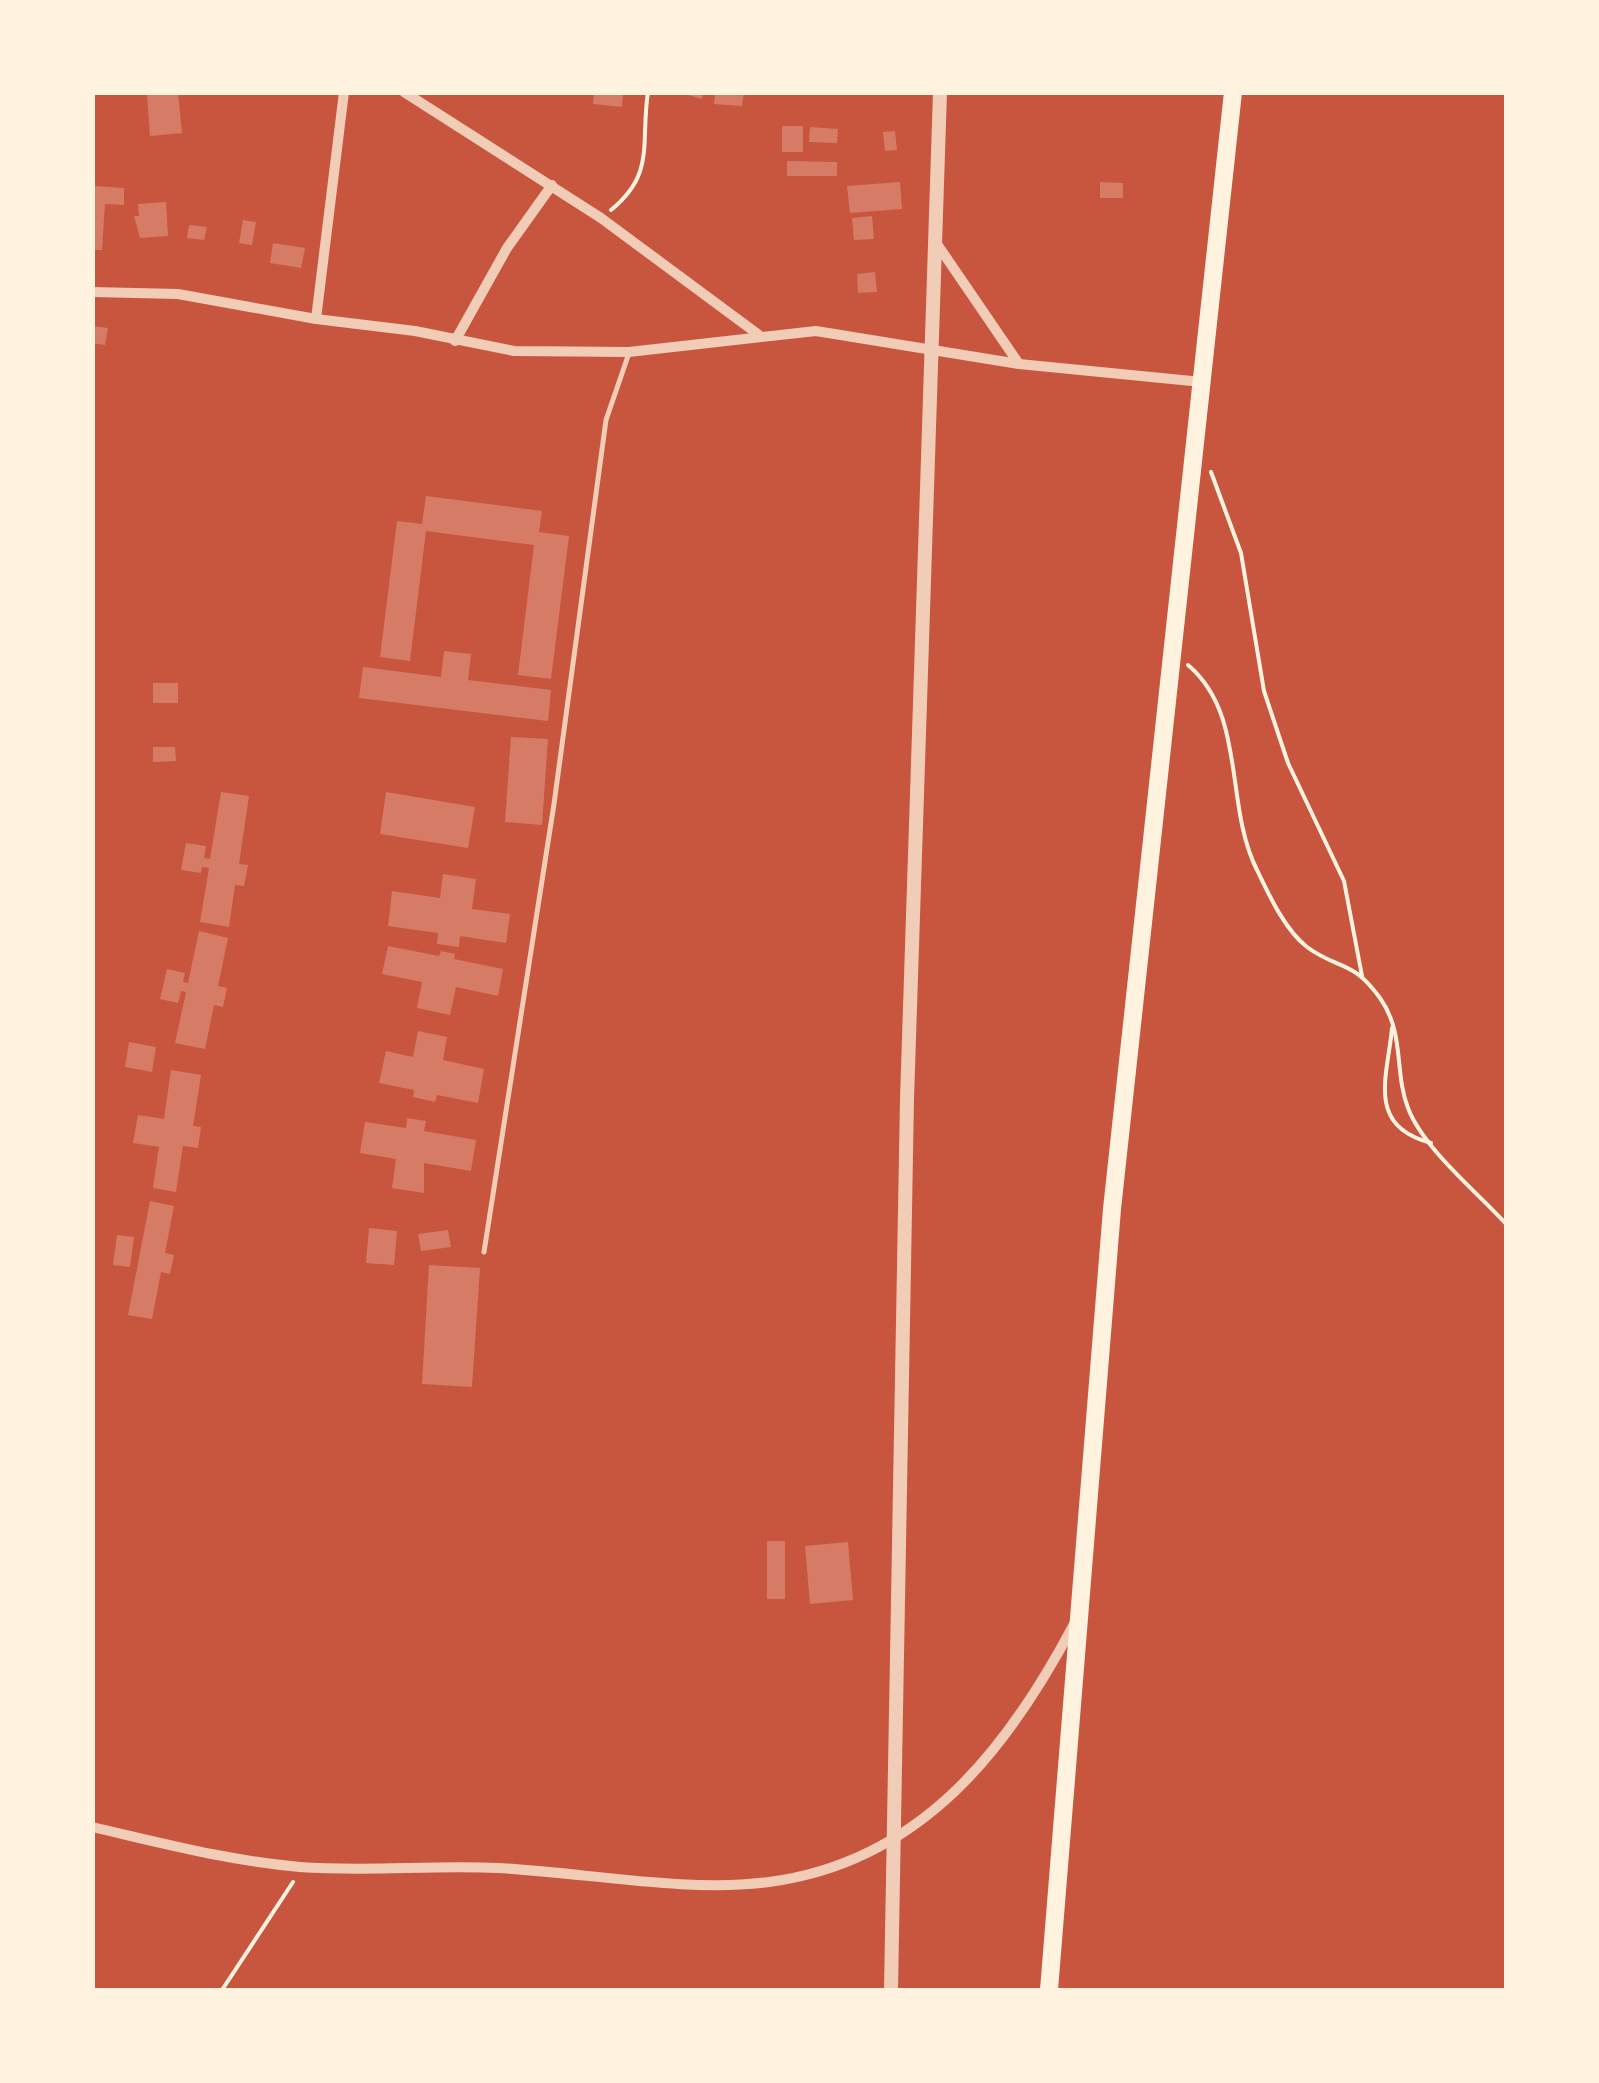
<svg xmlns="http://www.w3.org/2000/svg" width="1599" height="2083" viewBox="0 0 1599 2083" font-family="'Nunito Sans',sans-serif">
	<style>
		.building { fill: #d67c66 }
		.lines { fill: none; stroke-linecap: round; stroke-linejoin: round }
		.path { stroke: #fff3e0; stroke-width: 4 }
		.service { stroke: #f1ccb7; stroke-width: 5 }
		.minor { stroke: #f1ccb7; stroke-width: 10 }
		.tertiary { stroke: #f1ccb7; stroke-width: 14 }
		.trunk { stroke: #fff3e0; stroke-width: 18 }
	</style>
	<rect width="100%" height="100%" fill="#c8553d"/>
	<!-- building -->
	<g class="building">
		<polygon points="178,92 182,133 150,136 147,94"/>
		<polygon points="594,92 623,92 622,107 593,104"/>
		<polygon points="678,92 703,92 702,99"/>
		<polygon points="715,92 744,92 742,106 714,104"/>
		<rect x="782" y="126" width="21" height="26"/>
		<polygon points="810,127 838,129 837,143 809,142"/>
		<polygon points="895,131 897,150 885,151 883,132"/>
		<polygon points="787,161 837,162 837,176 787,176"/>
		<polygon points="900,182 902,209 850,213 847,186"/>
		<polygon points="1100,182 1123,183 1123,198 1100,198"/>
		<polygon points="93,186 124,188 124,205 105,204 102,250 92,250"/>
		<polygon points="166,202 168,236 140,238 134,216 139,216 138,204"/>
		<polygon points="872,216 874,239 854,240 852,218"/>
		<polygon points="243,220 256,222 252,245 239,243"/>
		<polygon points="189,225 207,227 204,240 187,238"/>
		<polygon points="273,243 305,248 301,268 270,263"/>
		<polygon points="875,272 877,292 858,293 857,274"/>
		<polygon points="92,326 108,328 105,345 92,343"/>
		<polygon points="426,496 542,511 539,532 569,536 551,679 518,675 534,545 426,531 410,661 380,657 397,521 422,524"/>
		<polygon points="444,651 471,654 468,680 551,690 548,721 359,698 363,667 441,677"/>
		<rect x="153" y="683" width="25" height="20"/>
		<polygon points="511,737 548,739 542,825 505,822"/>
		<polygon points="153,747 175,747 176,761 153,762"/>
		<polygon points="221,792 249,796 239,864 248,865 244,886 235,885 229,927 200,922 209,868 202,867 201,873 181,870 186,843 206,846 204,858 210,859"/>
		<polygon points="386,792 475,807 468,848 380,834"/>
		<polygon points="443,874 476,879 472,909 510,914 506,943 460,936 459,947 437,944 438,933 388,926 392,891 440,898"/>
		<polygon points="199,931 228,938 218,986 227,988 223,1007 214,1005 205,1049 175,1043 186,992 181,991 178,1003 160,999 167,969 185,973 183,982 188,983"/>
		<polygon points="388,946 439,956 441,951 455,954 454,959 503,969 498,996 456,987 450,1015 417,1008 422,982 382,974"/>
		<polygon points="418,1031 447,1037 443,1060 484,1069 478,1103 437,1095 435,1102 413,1097 414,1090 379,1083 386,1051 413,1057"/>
		<polygon points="129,1042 156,1047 152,1072 125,1067"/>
		<polygon points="171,1070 201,1075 193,1126 201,1127 198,1148 183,1146 176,1192 153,1188 159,1147 133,1143 138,1115 164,1119"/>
		<polygon points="407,1118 426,1121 424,1131 476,1140 471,1171 424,1163 424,1193 392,1188 396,1159 360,1153 365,1122 406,1128"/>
		<polygon points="150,1201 174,1206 165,1253 174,1255 170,1274 161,1272 152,1319 128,1315"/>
		<polygon points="369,1228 397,1231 394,1265 366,1263"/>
		<polygon points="448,1230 451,1247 421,1251 418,1234"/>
		<polygon points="117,1235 134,1237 130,1267 113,1265"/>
		<polygon points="429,1265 480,1268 472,1387 422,1384"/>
		<rect x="767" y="1541" width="18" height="58"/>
		<polygon points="848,1542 853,1600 810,1604 805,1546"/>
	</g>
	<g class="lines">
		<!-- path -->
		<g class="path">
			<path d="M611 210C656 173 640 144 648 92"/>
			<polyline points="1211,472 1241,553 1264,691 1288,763 1344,881 1362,976"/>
			<path d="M1188 665C1247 715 1224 805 1257 870 1269 895 1285 930 1307 947 1338 970 1352 959 1380 998 1405 1033 1394 1072 1408 1108 1423 1148 1477 1192 1506 1224"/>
			<path d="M1392 1028C1388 1075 1365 1126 1431 1143"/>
			<polyline points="222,1990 293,1882"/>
		</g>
		<!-- service -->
		<polyline class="service" points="484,1252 554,804 606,420 629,353"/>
		<!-- minor -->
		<g class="minor">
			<polyline points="404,92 601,218 759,335"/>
			<polyline points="937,244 1019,364"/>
			<polyline points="92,292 178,294 316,319 415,331 514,351 629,352 816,331 1019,364 1202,382"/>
			<polyline points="316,319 344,92"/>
			<polyline points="455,341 507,248 552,185"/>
			<path d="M92 1827C162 1843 230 1861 300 1867 366 1872 431 1865 497 1868 582 1872 686 1893 769 1882 921 1862 1008 1749 1074 1624"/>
		</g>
		<!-- tertiary -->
		<polyline class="tertiary" points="891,1990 907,1099 940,92"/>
		<!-- trunk -->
		<polyline class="trunk" points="1049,1990 1112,1209 1233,92"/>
	</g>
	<!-- border -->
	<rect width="1599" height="2083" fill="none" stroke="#fff3e0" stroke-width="190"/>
</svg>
